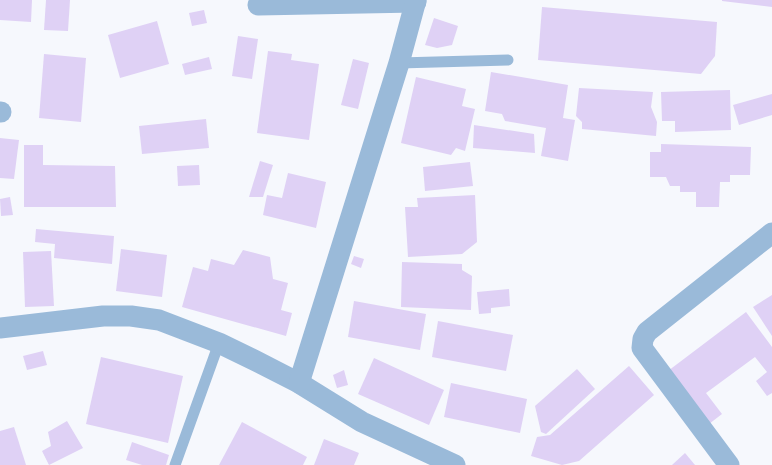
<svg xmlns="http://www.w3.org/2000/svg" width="772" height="465" viewBox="0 0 772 465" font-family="'Roboto Condensed',sans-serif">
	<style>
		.building { fill: #dfd1f5 }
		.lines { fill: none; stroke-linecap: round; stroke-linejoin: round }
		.lane { stroke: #9abad9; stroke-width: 11 }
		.street { stroke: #9abad9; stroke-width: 21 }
	</style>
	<rect width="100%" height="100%" fill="#f6f8fd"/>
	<!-- building -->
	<g class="building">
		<polygon points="0,0 32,0 31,22 0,20"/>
		<polygon points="46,0 70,0 68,31 44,30"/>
		<polygon points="722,0 772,0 772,7 722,1"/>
		<polygon points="542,7 717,22 715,56 701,74 538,60"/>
		<polygon points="204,10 207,23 192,26 189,13"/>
		<polygon points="434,18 458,26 452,45 437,48 425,45"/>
		<polygon points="157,21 169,64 120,78 108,35"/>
		<polygon points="238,36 258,39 252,79 232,76"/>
		<polygon points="268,51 292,54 291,60 319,64 309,140 257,133"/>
		<polygon points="44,54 86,58 81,122 39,118"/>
		<polygon points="209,57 212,69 185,75 182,64"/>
		<polygon points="353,59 369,63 358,109 341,105"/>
		<polygon points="491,72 568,85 563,118 575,120 568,161 541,156 546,128 505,121 502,114 485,111"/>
		<polygon points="416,77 466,89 462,106 475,109 465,151 456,148 451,155 401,143"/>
		<polygon points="579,88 653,92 651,107 657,122 656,136 582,129 582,122 576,116"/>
		<polygon points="730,90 731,130 675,132 675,121 662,121 661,92"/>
		<polygon points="772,94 772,115 739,125 733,105"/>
		<polygon points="206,119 209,148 142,154 139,126"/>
		<polygon points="474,125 534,134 535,153 473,148"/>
		<polygon points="0,138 19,140 14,179 0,178"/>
		<polygon points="661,144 751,147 750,175 730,175 730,182 720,182 719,207 696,207 696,192 680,192 680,186 670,186 666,177 650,177 650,152 661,152"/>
		<polygon points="24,145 43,145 43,165 115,166 116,207 24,207"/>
		<polygon points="260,161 273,165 263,197 249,197"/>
		<polygon points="470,162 473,186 425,191 423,167"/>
		<polygon points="199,165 200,185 178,186 177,166"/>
		<polygon points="288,173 326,182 316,228 263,215 267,195 282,198"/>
		<polygon points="475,195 477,242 462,254 408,257 405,207 418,207 417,198"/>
		<polygon points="10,197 13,215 1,216 0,199"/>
		<polygon points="36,229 114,236 112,264 54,258 55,244 35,242"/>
		<polygon points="121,249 167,255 162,297 116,291"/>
		<polygon points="243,250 270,257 273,279 288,283 281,310 292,313 286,336 182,307 193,267 208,271 211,259 234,265"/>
		<polygon points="51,251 54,306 25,307 23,252"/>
		<polygon points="354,256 364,259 361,268 351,264"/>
		<polygon points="402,262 462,264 462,270 472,276 471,310 401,307"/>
		<polygon points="509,289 510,306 491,308 491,313 479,314 477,292"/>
		<polygon points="772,295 772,336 753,307"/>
		<polygon points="354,301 426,314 420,350 348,337"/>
		<polygon points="746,312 772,347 772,393 767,396 756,381 767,372 755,357 706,393 722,414 696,434 656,380"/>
		<polygon points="438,321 513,335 506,371 432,357"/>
		<polygon points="43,351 47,365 27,370 23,356"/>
		<polygon points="101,357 183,376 168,443 86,424"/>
		<polygon points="374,358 444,390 429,425 358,394"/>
		<polygon points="629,366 654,395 579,461 562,465 531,456 537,437 550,435"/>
		<polygon points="577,369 595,389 546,434 541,432 535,406"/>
		<polygon points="344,370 348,385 337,388 333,375"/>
		<polygon points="451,383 527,399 520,433 444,417"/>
		<polygon points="67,421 83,448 49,465 42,451 51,446 48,432"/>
		<polygon points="242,422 307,457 303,465 219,465"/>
		<polygon points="14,427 26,465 0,465 0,431"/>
		<polygon points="324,439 359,453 354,465 314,465"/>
		<polygon points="132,442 169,455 166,465 142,465 126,460"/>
		<polygon points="685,453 695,465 672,465"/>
	</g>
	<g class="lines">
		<!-- lane -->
		<g class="lane">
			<polyline points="399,63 508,60"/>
			<polyline points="175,465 219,343"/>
		</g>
		<!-- street -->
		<g class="street">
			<polyline points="258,5 416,2"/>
			<polyline points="0,112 1,112"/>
			<polyline points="0,328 103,316 131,316 159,320 219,343 254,360 299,383 362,422 455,465"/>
			<polyline points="299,383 399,63 416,0"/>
			<polyline points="729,465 642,348 643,339 647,332 772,233"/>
		</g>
	</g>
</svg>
